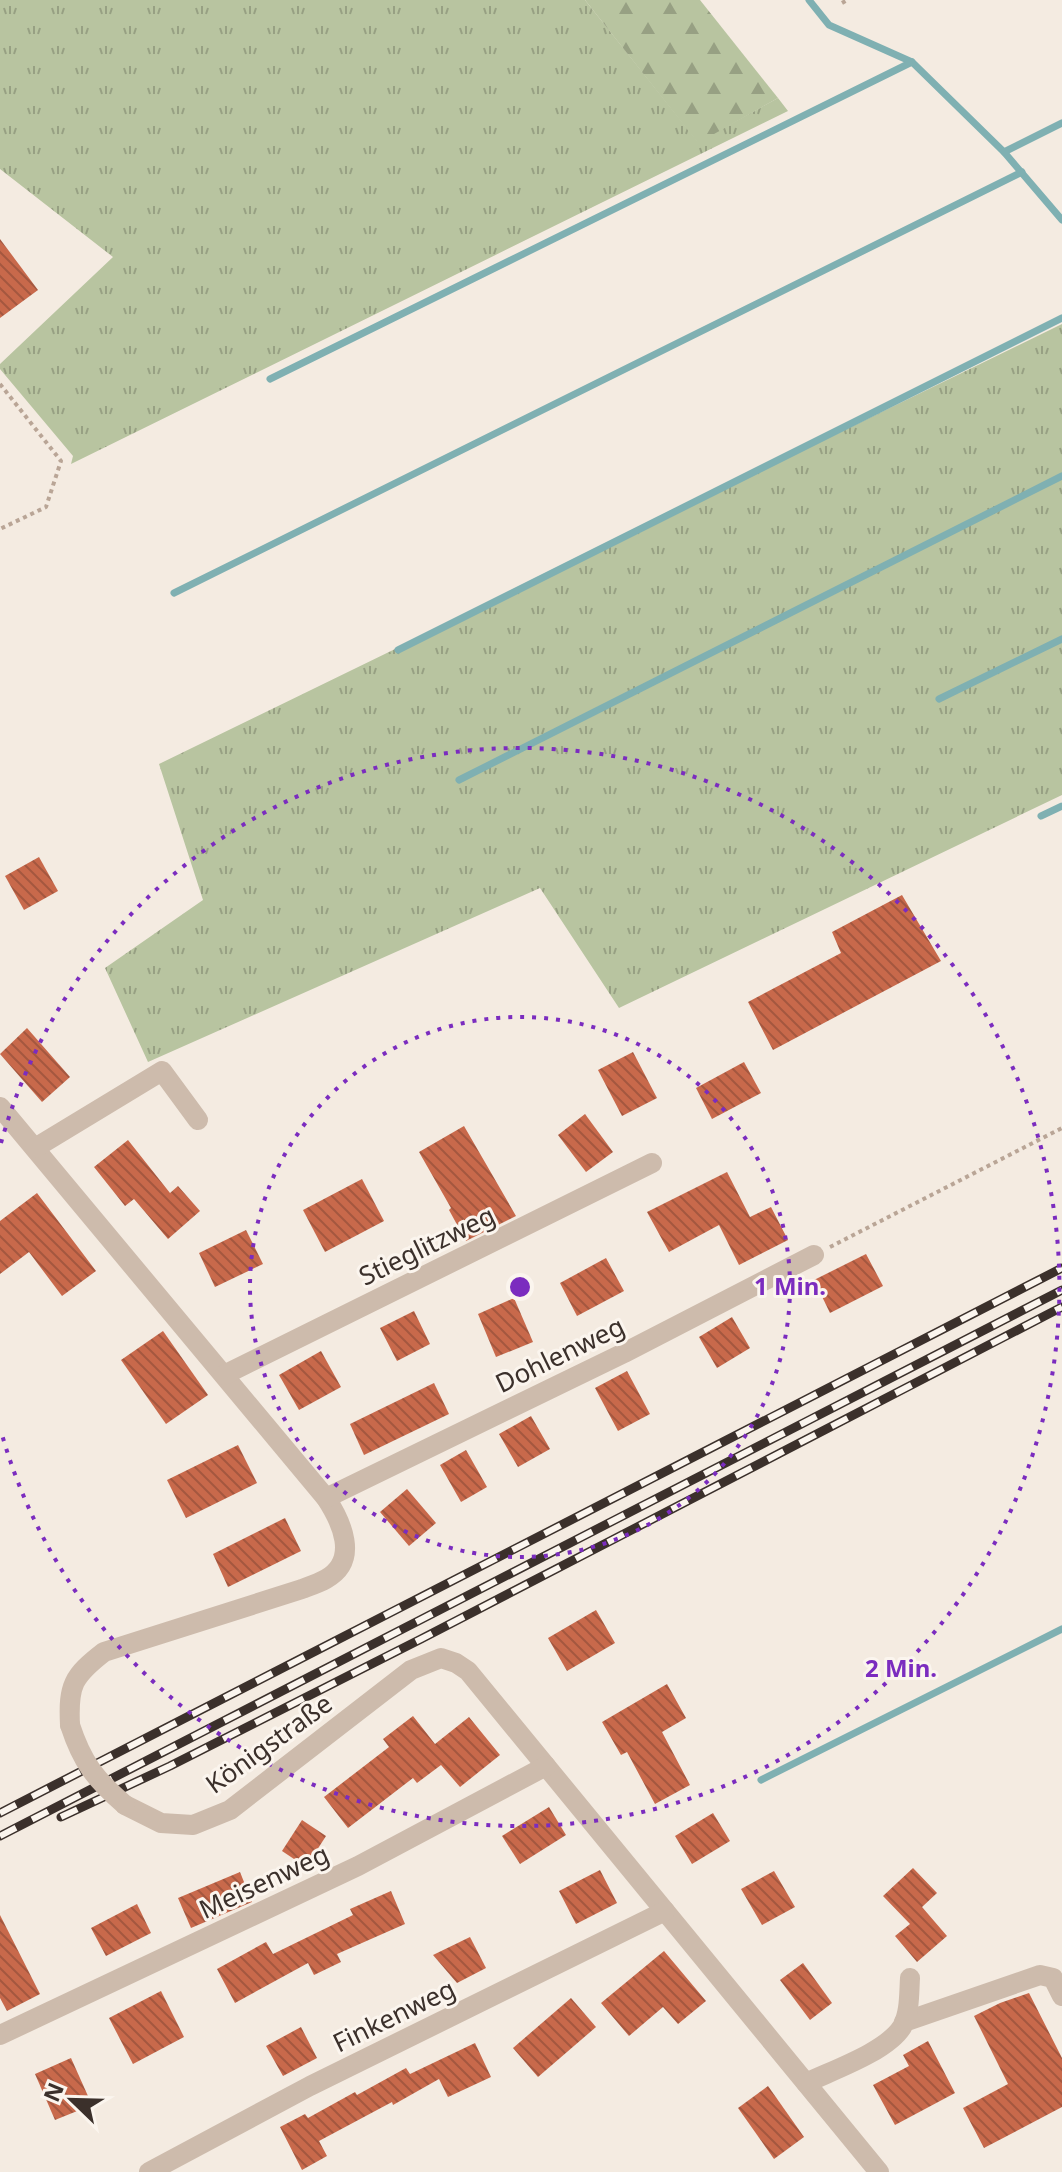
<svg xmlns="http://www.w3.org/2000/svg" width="1062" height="2172" viewBox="0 0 1062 2172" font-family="'Noto Sans',sans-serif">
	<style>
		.grass { fill: url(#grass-tufts) }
		.forest { fill: url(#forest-firs) }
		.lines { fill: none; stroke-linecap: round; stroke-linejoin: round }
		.stream { stroke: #7fb0b2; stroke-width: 7 }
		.building { fill: url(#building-back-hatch) }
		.path { stroke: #b9a596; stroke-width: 4; stroke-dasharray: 4 4; stroke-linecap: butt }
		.minor { stroke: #cdbbac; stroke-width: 20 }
		.rail-casing { stroke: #3b302b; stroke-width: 9 }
		.rail { stroke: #fbf5ee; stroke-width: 6; stroke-dasharray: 18; stroke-linecap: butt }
		.minor-bridge { stroke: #cdbbac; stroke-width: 20 }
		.ring { fill: none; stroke: #7b2cbf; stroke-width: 4; stroke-dasharray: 4 8 }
		.labels { text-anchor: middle; stroke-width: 6; stroke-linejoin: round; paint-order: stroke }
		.street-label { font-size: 26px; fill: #3b302b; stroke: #fbf5ee }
		.centre { fill: #7b2cbf; stroke: #fbf5ee; stroke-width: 4 }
		.ring-label { font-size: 24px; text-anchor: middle; font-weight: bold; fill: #7b2cbf; stroke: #fbf5ee; stroke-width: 6; stroke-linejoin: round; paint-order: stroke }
	</style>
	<defs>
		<pattern id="grass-tufts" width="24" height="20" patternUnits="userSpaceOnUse" patternTransform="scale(2)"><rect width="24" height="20" fill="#b8c4a0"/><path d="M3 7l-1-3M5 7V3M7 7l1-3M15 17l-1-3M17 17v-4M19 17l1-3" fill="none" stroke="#97a083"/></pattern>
		<pattern id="forest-firs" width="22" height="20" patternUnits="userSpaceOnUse" patternTransform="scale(2)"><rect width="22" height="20" fill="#b8c4a0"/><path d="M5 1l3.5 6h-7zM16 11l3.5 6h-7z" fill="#97a083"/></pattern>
		<pattern id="building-back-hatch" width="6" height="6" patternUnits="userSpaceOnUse" patternTransform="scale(2)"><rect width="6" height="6" fill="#c8694b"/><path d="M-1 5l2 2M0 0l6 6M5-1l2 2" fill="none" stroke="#a4573f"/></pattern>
	</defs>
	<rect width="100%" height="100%" fill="#f4ebe1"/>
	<!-- grass -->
	<g class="grass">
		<polygon points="0,0 585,0 698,142 778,98 788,111 71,464 73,456 0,369 0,364 113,257 0,169"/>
		<polygon points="1062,324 1062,795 619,1008 540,888 148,1062 105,968 203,900 159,764"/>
	</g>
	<!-- forest -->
	<polygon class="forest" points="585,0 700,0 778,98 698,143"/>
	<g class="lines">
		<!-- stream -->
		<g class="stream">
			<polyline points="809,0 829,25 912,62 1004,152 1062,220"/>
			<polyline points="1004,152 1062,123"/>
			<polyline points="270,379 912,62"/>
			<polyline points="174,593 1022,172"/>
			<polyline points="398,650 1062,318"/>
			<polyline points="939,699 1062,639"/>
			<polyline points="459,780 1062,476"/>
			<polyline points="1041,816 1062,806"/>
			<polyline points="761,1780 1062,1629"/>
		</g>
	</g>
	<!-- building -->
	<g class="building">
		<polygon points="0,239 38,290 0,318"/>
		<polygon points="39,857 58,891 24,910 5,876"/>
		<polygon points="902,895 941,961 773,1050 748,1002 841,953 832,932"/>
		<polygon points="27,1028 70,1077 42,1102 0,1054"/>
		<polygon points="633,1052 657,1098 622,1116 598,1070"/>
		<polygon points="744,1062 761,1093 712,1119 696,1088"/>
		<polygon points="585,1114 613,1152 586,1172 558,1135"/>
		<polygon points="464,1126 516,1216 466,1241 449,1210 451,1208 419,1152"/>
		<polygon points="128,1140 170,1193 178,1186 200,1211 168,1239 134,1199 125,1206 94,1167"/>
		<polygon points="727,1172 750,1217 771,1207 788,1240 739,1265 719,1225 669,1252 647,1212"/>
		<polygon points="362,1179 384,1221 325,1252 303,1210"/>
		<polygon points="37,1193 96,1271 62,1296 29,1252 0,1274 0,1221"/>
		<polygon points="246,1230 263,1264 215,1287 199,1253"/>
		<polygon points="866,1254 883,1286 830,1313 814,1280"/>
		<polygon points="606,1258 624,1291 577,1316 560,1283"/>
		<polygon points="514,1298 533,1342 496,1357 478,1314"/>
		<polygon points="414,1311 430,1344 397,1361 380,1328"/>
		<polygon points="732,1317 750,1348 717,1368 699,1337"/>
		<polygon points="163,1331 208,1395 166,1424 121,1360"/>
		<polygon points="321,1351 341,1387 299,1410 279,1375"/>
		<polygon points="627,1371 650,1414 618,1431 595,1388"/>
		<polygon points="434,1383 449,1414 364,1455 350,1424"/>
		<polygon points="531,1416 550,1449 518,1467 499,1434"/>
		<polygon points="238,1445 257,1483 186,1518 167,1480"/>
		<polygon points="466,1450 487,1487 461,1502 440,1465"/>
		<polygon points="407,1489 436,1523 409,1546 380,1512"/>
		<polygon points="285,1518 301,1551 228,1587 213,1554"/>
		<polygon points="596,1610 615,1643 567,1671 548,1638"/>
		<polygon points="667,1684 686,1718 662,1732 690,1785 655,1804 627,1752 621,1755 602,1722"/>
		<polygon points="413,1716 435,1744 469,1717 500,1755 460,1787 441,1765 417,1783 413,1778 348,1828 324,1797 389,1747 383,1739"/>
		<polygon points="549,1807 566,1835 520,1864 502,1836"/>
		<polygon points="713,1813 730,1841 692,1864 675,1836"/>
		<polygon points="302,1820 326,1836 306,1867 282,1851"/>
		<polygon points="913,1868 937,1893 922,1907 947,1936 917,1962 895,1936 910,1924 883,1896"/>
		<polygon points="600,1870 617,1903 576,1924 559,1891"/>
		<polygon points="774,1871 795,1907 762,1925 741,1889"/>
		<polygon points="240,1872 252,1902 191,1928 178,1898"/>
		<polygon points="391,1891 405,1924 337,1954 341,1962 314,1975 308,1963 235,2003 217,1969 266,1942 273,1954 353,1915 350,1909"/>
		<polygon points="137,1904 151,1933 106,1956 91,1928"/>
		<polygon points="0,1915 40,1994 7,2011 0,1998"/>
		<polygon points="470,1937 486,1968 457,1983 433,1955"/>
		<polygon points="664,1951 706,2001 678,2024 663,2007 629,2036 601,2003"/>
		<polygon points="803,1963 832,2003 810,2020 780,1980"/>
		<polygon points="161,1991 184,2037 133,2064 109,2018"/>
		<polygon points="1029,1993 1062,2058 1062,2107 984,2148 963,2108 1008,2084 974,2016 1000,2003"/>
		<polygon points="571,1998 596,2027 538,2077 513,2048"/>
		<polygon points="301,2027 317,2058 283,2076 266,2046"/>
		<polygon points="928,2041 955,2093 895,2125 873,2085 909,2066 903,2055"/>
		<polygon points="475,2043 491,2077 448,2097 439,2079 393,2105 392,2102 319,2141 327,2156 302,2170 280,2127 305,2114 308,2118 355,2092 357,2095 406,2068 410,2074"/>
		<polygon points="71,2058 92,2105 55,2120 35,2074"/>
		<polygon points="768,2086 804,2137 774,2159 738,2108"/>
	</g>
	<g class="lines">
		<!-- path -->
		<g class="path">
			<polyline points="842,3 847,0"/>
			<polyline points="0,384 61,461 46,507 0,529"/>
			<polyline points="830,1247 1062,1128"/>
		</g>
		<!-- minor -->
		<g class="minor">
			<path d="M0 1107 326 1498C341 1521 360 1560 326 1579 319 1583 310 1586 302 1589L104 1652C73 1676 68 1685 70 1725"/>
			<polyline points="35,1148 162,1071 198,1120"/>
			<polyline points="224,1375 652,1163"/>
			<polyline points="326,1498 624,1353 814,1255"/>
			<polyline points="125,1805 161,1823 193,1825 230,1810 411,1670 441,1658 456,1663 468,1671 879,2172"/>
			<polyline points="904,2022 1040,1975 1053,1978 1062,1996"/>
			<polyline points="0,2035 358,1866 546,1766"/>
			<path d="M806 2083C833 2070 886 2052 902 2027 910 2013 909 1993 910 1978"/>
			<polyline points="149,2172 310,2086 665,1911"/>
		</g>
		<defs>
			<g id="rail">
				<polyline points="0,1813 1062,1268"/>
				<polyline points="61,1817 170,1766 421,1639 1062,1307"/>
				<polyline points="0,1836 1062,1290"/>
			</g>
		</defs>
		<!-- rail casing -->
		<use href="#rail" class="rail-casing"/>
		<!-- rail -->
		<use href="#rail" class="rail"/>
		<!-- minor-bridge -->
		<path class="minor-bridge" d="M70 1725C82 1762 95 1779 125 1805"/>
	</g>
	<!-- distance rings -->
	<g class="ring">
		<circle cx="520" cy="1287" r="270"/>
		<path d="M1 1143A539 539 0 1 1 1 1431"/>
	</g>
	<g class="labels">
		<!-- street labels -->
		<g class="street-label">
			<text transform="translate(427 1246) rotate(-26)" y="9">Stieglitzweg</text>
			<text transform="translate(560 1355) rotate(-26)" y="9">Dohlenweg</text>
			<text transform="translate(269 1744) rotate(-36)" y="9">Königstraße</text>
			<text transform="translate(264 1882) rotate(-25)" y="9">Meisenweg</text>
			<text transform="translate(394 2016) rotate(-26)" y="9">Finkenweg</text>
		</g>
	</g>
	<circle cx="520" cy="1287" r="12" class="centre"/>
	<g class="ring-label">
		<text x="790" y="1295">1 Min.</text>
		<text x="901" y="1677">2 Min.</text>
	</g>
	<!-- north arrow -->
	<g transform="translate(72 2100) rotate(293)" stroke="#fbf5ee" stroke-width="6" paint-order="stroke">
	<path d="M0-6L14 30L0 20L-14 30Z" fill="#3b302b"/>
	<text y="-12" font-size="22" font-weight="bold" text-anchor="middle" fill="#3b302b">N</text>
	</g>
</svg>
